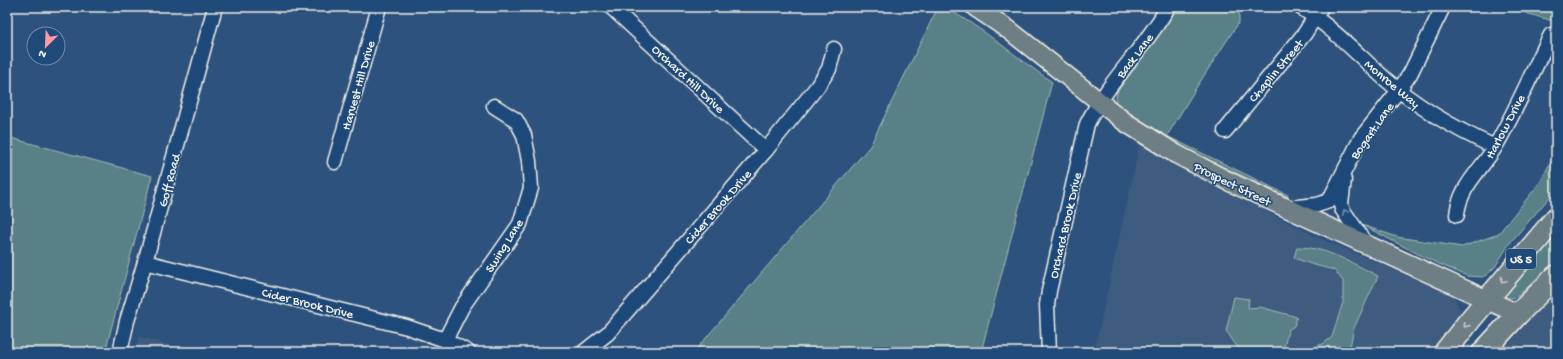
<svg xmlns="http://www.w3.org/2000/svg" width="1563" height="359" viewBox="0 0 1563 359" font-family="'Gochi Hand',sans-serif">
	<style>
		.built { fill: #3e5b80 }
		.green { fill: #598086; stroke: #a6b8b7 }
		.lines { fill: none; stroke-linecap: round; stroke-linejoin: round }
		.minor-casing { stroke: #f4f1e8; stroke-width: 17 }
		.major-casing { stroke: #f4f1e8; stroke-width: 21 }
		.highway-casing { stroke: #f4f1e8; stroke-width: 24 }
		.minor { stroke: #1f4a7a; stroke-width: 14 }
		.major { stroke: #6d7e84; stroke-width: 18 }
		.highway { stroke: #6d7e84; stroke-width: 21 }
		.oneway { stroke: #748da6 }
		.oneway2 { stroke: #ccceca }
		.labels { text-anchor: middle; stroke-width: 3; stroke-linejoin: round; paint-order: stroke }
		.shield { fill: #1f4a7a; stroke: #b4bfc7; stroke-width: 1 }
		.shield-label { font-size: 12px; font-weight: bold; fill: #f4f1e8 }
		.street-label { font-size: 13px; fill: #f4f1e8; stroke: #1f4a7a }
	</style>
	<rect width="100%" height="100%" fill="#2d527d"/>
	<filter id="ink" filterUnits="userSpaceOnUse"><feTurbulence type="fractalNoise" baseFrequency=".025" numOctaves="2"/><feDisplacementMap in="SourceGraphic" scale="8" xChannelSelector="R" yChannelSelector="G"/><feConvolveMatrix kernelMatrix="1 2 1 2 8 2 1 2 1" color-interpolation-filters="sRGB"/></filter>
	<g filter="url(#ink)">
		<!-- built -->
		<g class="built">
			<polygon points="1140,143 1199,178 1323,240 1444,290 1456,300 1461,313 1455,325 1437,352 1365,352 1350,347 1354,328 1378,276 1294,258 1314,265 1334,270 1343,281 1343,302 1332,337 1323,344 1318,345 1310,352 1271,352 1279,351 1285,344 1288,330 1260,307 1248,308 1234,297 1226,331 1248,351 1255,352 1094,352"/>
			<polygon points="1556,292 1556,352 1492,352 1505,336"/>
			<polygon points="139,337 197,352 135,352"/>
		</g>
		<!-- green -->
		<g class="green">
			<path d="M938 7H944C983 28 1016 57 1052 82L981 352H694L870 146Z"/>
			<polygon points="1176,7 1239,7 1239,22 1196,88 1167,136 1288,195 1288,197 1183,148 1121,109 1115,102 1117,92 1171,18"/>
			<polygon points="1506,7 1556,7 1556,22"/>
			<polygon points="7,137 152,176 105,352 7,352"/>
			<polygon points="1556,152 1556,190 1509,244 1495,267 1488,274 1482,277 1467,276 1428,259 1362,225 1397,237 1462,247 1498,234 1539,184"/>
			<polygon points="1556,231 1556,262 1518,296 1512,298 1503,297"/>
			<path d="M1297 247C1326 247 1352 263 1378 276L1354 328 1350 347 1365 352H1310L1318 345 1323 344 1332 337 1343 302V281L1334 270 1314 265 1294 258Z"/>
			<path d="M1234 297 1249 299 1248 308 1260 307 1297 317 1294 326 1288 330 1285 344 1279 351C1268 353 1247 355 1238 347 1233 343 1230 335 1226 331Z"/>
		</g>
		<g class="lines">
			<defs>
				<g id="minor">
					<polyline points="611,7 766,150"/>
					<path d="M1300 7C1332 27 1356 53 1384 78 1417 107 1455 129 1495 147"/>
					<polyline points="1225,131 1305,33 1321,7"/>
					<polyline points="335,162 379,7"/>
					<polyline points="1344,180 1341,204 1342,209 1366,244"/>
					<polyline points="1287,208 1317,205 1329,201 1361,138 1399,90 1410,74 1443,7"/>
					<path d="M1457 215C1459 187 1482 169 1495 147 1516 111 1532 72 1551 35"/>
					<polyline points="145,262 407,327 445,340 468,352"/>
					<polyline points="445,340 462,307 520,224 531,188 529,161 524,135 516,120 494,106"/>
					<polyline points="120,352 127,321 145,262 215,7"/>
					<polyline points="584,352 608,333 766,150 817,87 829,69 834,49"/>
					<path d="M1049 352 1047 305 1049 291 1087 124C1108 81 1145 48 1168 7"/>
				</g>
				<polyline id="major" points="975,7 1009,30 1125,122 1176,154 1230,182 1518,314"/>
				<g id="highway">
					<polyline points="1445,352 1470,320 1556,218"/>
					<polyline points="1483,352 1518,314 1556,276"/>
				</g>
			</defs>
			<!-- minor casing -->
			<use href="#minor" class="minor-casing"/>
			<!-- major casing -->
			<use href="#major" class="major-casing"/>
			<!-- highway casing -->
			<use href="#highway" class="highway-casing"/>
			<!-- minor -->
			<use href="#minor" class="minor"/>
			<!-- major -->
			<use href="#major" class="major"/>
			<!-- highway -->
			<use href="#highway" class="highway"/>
		</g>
		<!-- one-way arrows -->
		<defs><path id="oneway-chevron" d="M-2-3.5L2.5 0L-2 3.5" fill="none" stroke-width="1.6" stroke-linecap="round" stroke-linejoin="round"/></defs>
		<use class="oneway" href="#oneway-chevron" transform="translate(1345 212) rotate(-117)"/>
		<g class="oneway2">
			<use href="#oneway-chevron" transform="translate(1503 280) rotate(130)"/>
			<use href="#oneway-chevron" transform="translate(1466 325) rotate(128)"/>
		</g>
	</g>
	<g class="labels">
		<!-- shield labels -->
		<rect class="shield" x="1506" y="249" width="30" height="20" rx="3"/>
		<g class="shield-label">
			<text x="1521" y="263">US 5</text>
		</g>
		<!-- street labels -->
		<g class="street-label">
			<text transform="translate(1134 55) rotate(-53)" y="5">Back Lane</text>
			<text transform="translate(1275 70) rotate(-50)" y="5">Chaplin Street</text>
			<text transform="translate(689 78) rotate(43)" y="5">Orchard Hill Drive</text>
			<text transform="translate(1393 83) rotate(40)" y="5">Monroe Way</text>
			<text transform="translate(357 85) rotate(-74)" y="5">Harvest Hill Drive</text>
			<text transform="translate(1504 126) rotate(-62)" y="5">Harlow Drive</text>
			<text transform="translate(1371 130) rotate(-55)" y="5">Bogart Lane</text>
			<text transform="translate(168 180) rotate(-75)" y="5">Goff Road</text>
			<text transform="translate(1233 183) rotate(26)" y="5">Prospect Street</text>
			<text transform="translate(717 206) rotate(-49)" y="5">Cider Brook Drive</text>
			<text transform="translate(1064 225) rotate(-77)" y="5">Orchard Brook Drive</text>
			<text transform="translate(503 245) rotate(-58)" y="5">Swing Lane</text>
			<text transform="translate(308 302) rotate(14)" y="5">Cider Brook Drive</text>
		</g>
	</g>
	<!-- margin -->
	<rect width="1563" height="359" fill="none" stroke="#1f4a7a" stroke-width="24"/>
	<rect x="12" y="12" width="1539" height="335" fill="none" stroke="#f4f1e8" stroke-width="1.5" filter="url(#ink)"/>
	<!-- north arrow -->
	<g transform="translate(46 46) rotate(204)"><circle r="19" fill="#1f4a7a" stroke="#748da6"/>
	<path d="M0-3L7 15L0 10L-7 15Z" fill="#ff9aa2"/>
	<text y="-6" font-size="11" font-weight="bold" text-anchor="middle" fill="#f4f1e8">N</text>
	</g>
</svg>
